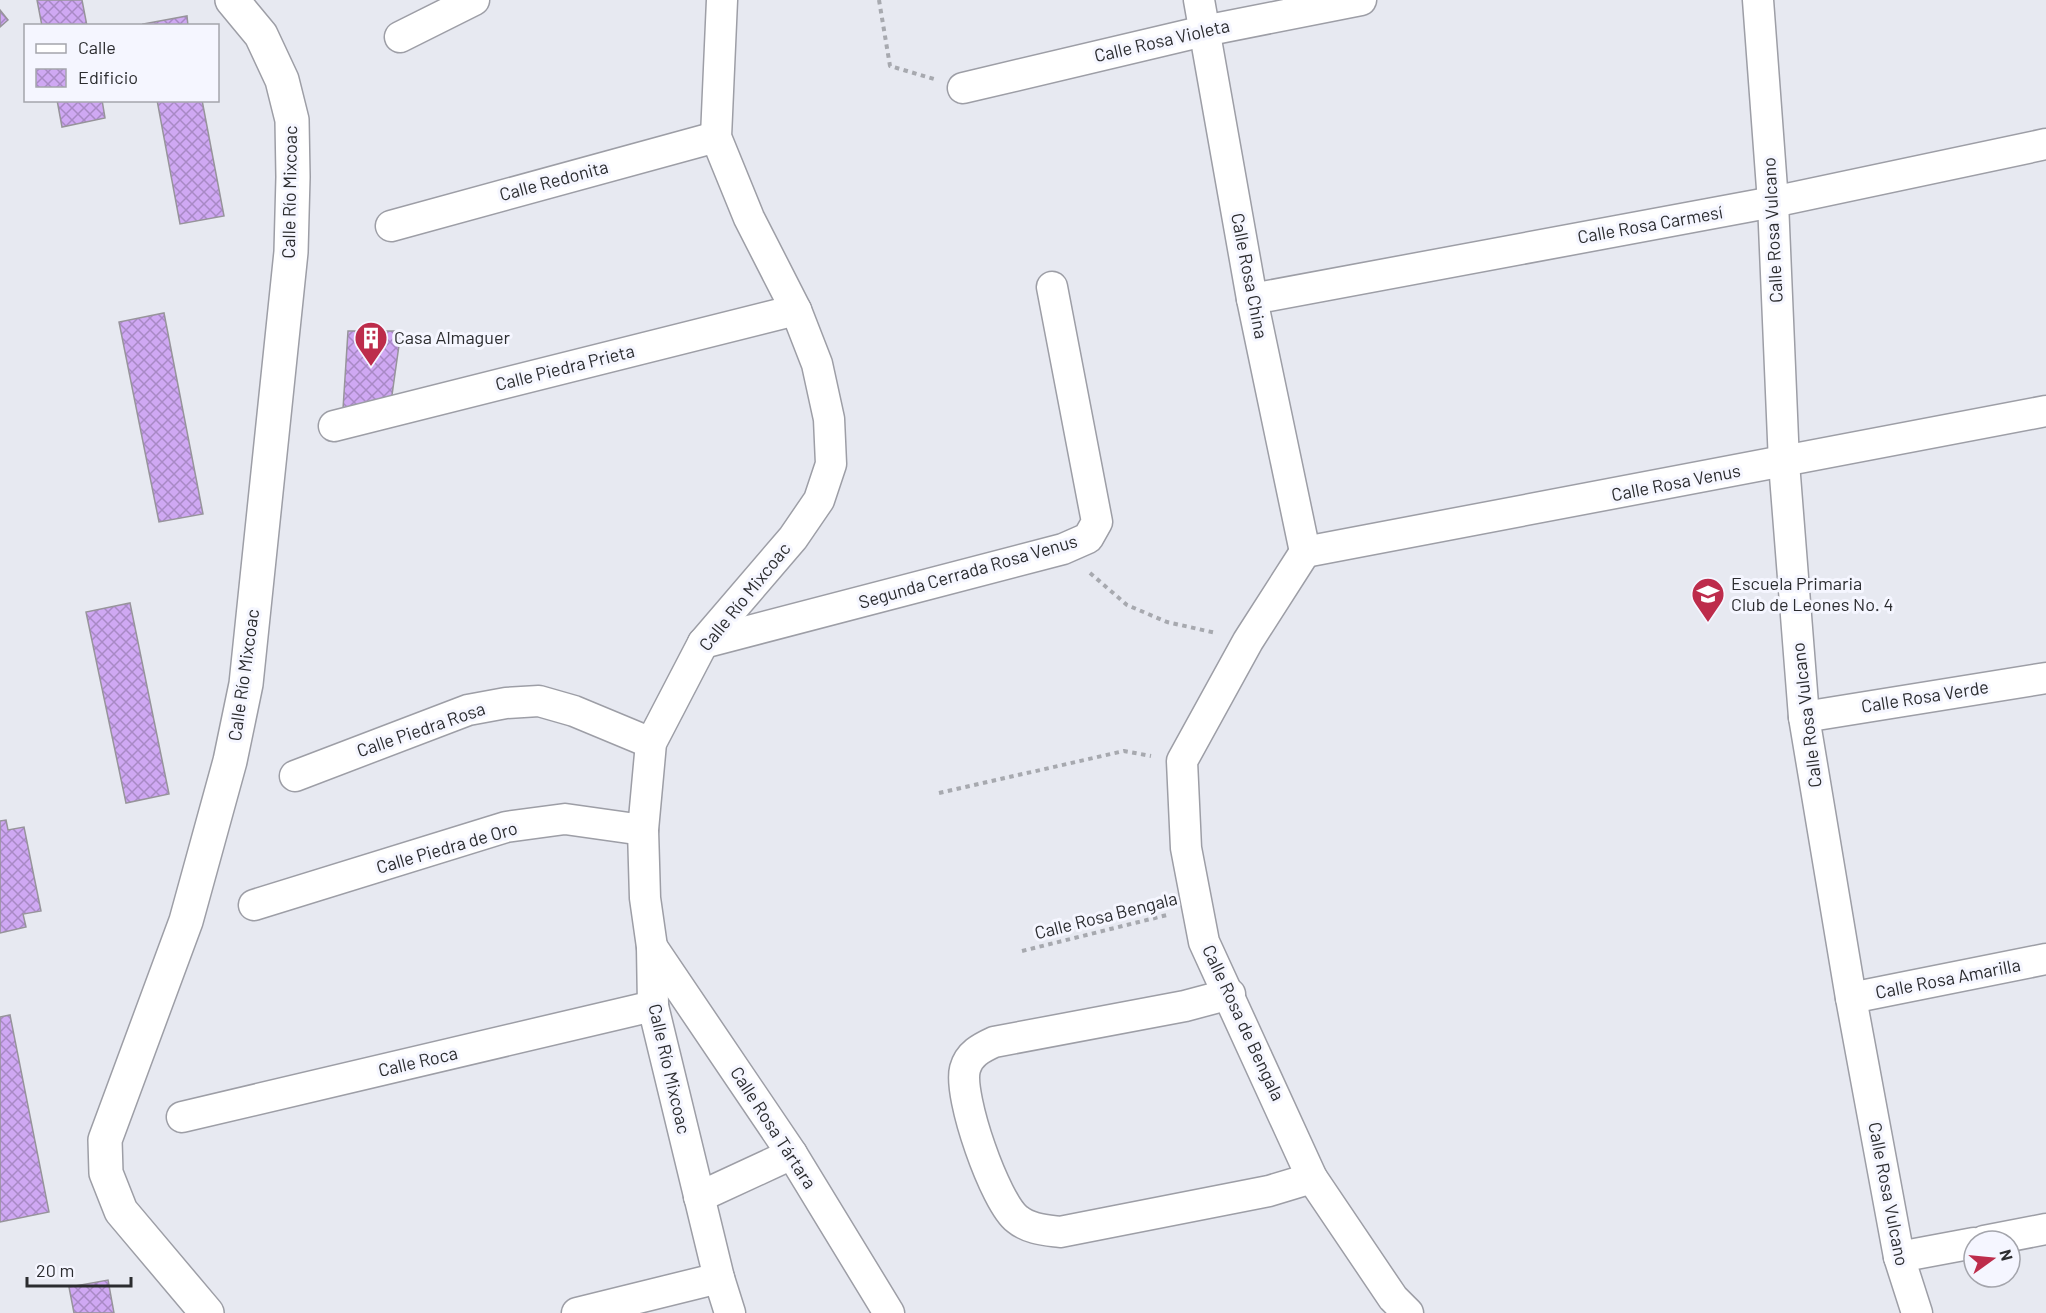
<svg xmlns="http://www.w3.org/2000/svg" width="2046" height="1313" viewBox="0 0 2046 1313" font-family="Barlow,sans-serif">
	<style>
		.building { fill: url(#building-cross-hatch); stroke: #97949b; stroke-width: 1.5 }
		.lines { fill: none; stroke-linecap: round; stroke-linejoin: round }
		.street-casing { stroke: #9d9ea6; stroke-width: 33 }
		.secondary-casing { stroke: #9d9ea6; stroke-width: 36 }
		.path { stroke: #a7a9af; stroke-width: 4; stroke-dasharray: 4.5 4.5; stroke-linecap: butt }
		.street { stroke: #fff; stroke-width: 30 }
		.secondary { stroke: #fff; stroke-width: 33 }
		.labels { text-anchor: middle; stroke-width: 6; stroke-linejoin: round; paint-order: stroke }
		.street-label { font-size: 18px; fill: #2b2c2f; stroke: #f5f6ff }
		.poi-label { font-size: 18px; fill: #2b2c2f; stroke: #f5f6ff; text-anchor: start }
	</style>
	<defs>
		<pattern id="building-cross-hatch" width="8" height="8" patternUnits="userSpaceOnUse" patternTransform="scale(1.5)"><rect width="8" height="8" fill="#cfa8f3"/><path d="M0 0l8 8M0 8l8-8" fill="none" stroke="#a889c5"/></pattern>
	</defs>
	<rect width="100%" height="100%" fill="#e7e9f1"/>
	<!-- building -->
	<g class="building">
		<polygon points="37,0 82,0 87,26 42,26"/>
		<polygon points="0,10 8,20 0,27"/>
		<polygon points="187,16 188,26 144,26 143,24"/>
		<polygon points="57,100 102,100 105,118 62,127"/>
		<polygon points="157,100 202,100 224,216 180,224"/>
		<polygon points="164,313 203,514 159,522 119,322"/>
		<polygon points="348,331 401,331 391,402 343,409"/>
		<polygon points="130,603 169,794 126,803 86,612"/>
		<polygon points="6,820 8,830 24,827 41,911 23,914 26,927 0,933 0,821"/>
		<polygon points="10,1015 49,1212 0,1222 0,1017"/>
		<polygon points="108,1280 114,1313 74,1313 69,1287"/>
	</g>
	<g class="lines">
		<defs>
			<g id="street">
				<polyline points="722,0 716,137 749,218 796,310 817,364 829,419 831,464 819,500 793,538 703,643 651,743 643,830 645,898 652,947 653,1006 719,1278 730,1313"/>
				<polyline points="1199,0 1252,299 1305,552"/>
				<polyline points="1758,0 1773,202 1784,463 1804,717 1851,998 1899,1257 1917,1313"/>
				<polyline points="400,37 474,0"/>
				<polyline points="963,88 1204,31 1361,0"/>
				<polyline points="391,226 716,137"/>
				<polyline points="1252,299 1773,202 2046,144"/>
				<polyline points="334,426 796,310"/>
				<polyline points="1305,552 1248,641 1182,761 1186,848 1204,942 1312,1178 1393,1298 1408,1313"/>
				<polyline points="1305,552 2046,411"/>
				<polyline points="703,643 1063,549 1088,538 1097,522 1052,287"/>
				<polyline points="1804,717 2046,678"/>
				<polyline points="295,776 468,710 506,703 539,701 574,711 651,743"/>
				<polyline points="254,905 506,827 565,819 643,830"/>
				<polyline points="652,947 792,1154 889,1313"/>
				<path d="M1230 994 1185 1006 994 1042C981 1048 969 1054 965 1069 958 1096 995 1202 1017 1219 1029 1229 1045 1230 1060 1232L1269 1191 1312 1178"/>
				<polyline points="1851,998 2046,959"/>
				<polyline points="182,1117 653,1006"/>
				<polyline points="699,1197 792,1154"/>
				<polyline points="1984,1241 2046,1229"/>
				<polyline points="1899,1257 1974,1243"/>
				<polyline points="577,1313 719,1278"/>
			</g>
			<polyline id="secondary" points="207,1313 121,1211 106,1173 105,1140 186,921 230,761 246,684 291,252 293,177 292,120 282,80 261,35 232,0"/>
		</defs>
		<!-- street casing -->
		<use href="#street" class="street-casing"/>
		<!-- secondary casing -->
		<use href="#secondary" class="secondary-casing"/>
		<!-- path -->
		<g class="path">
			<polyline points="879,0 890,66 934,79"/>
			<polyline points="1090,573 1127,605 1167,622 1216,633"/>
			<polyline points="939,793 1124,751 1151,756"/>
			<polyline points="1022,951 1167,915"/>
		</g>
		<!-- street -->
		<use href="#street" class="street"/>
		<!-- secondary -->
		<use href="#secondary" class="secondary"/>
	</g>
	<!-- icons -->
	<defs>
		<symbol id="building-pin" viewBox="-11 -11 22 30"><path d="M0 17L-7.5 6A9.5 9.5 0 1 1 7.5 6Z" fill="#bd2c4b" stroke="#f5f6ff"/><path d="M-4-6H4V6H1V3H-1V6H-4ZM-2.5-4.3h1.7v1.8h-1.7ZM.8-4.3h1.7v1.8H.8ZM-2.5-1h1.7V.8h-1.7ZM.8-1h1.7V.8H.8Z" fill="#fff"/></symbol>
		<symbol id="school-pin" viewBox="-11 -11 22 30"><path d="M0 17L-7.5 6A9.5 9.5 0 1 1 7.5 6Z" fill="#bd2c4b" stroke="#f5f6ff"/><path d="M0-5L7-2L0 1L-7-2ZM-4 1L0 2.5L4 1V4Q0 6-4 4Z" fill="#fff"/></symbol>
	</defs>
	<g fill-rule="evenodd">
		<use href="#building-pin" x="352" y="319" width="38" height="52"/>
		<use href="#school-pin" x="1689" y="575" width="38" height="52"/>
	</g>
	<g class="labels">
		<!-- street labels -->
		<g class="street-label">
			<text transform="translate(1162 41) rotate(-13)" y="6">Calle Rosa Violeta</text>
			<text transform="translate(554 181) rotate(-15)" y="6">Calle Redonita</text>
			<text transform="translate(290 192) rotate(-89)" y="6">Calle Río Mixcoac</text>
			<text transform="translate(1650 225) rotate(-10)" y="6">Calle Rosa Carmesí</text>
			<text transform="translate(1773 230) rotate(-93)" y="6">Calle Rosa Vulcano</text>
			<text transform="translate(1249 276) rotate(79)" y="6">Calle Rosa China</text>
			<text transform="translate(565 368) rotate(-14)" y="6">Calle Piedra Prieta</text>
			<text transform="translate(1676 483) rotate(-11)" y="6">Calle Rosa Venus</text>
			<text transform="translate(968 572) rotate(-16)" y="6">Segunda Cerrada Rosa Venus</text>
			<text transform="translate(745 597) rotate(-51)" y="6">Calle Río Mixcoac</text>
			<text transform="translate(244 675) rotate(-82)" y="6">Calle Río Mixcoac</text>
			<text transform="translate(1925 697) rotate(-9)" y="6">Calle Rosa Verde</text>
			<text transform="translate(1807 715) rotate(-97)" y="6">Calle Rosa Vulcano</text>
			<text transform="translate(421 730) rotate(-19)" y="6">Calle Piedra Rosa</text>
			<text transform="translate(447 848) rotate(-16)" y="6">Calle Piedra de Oro</text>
			<text transform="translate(1106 916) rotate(-14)" y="6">Calle Rosa Bengala</text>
			<text transform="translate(1948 979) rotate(-11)" y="6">Calle Rosa Amarilla</text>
			<text transform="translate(1243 1023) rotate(65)" y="6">Calle Rosa de Bengala</text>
			<text transform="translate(418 1062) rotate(-13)" y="6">Calle Roca</text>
			<text transform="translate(669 1069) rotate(77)" y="6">Calle Río Mixcoac</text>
			<text transform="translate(773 1128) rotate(57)" y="6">Calle Rosa Tártara</text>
			<text transform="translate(1888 1194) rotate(79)" y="6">Calle Rosa Vulcano</text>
		</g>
		<!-- poi labels -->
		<g class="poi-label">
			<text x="394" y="344">Casa Almaguer</text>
			<text x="1731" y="590">Escuela Primaria<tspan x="1731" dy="21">Club de Leones No. 4</tspan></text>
		</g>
	</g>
	<!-- legend -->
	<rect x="24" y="24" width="195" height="78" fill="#f5f6ff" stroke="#a4a5ac" stroke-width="1.5"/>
	<rect x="36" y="44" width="30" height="9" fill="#ffffff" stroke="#a4a5ac" stroke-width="1.5"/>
	<text x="78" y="54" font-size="18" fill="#2b2c2f">Calle</text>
	<rect x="36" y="69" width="30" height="18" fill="url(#building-cross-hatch)" stroke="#a4a5ac" stroke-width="1.5"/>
	<text x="78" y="84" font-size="18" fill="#2b2c2f">Edificio</text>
	<!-- north arrow -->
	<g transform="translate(1992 1259) rotate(75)"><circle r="28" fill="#f5f6ff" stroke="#a4a5ac" stroke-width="1.5"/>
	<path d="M0-4.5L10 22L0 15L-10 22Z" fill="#bd2c4b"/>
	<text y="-9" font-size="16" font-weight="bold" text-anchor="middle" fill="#2b2c2f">N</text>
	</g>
	<!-- scale -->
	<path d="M27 1277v9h104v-9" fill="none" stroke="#2b2c2f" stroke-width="3"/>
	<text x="36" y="1277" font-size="18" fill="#2b2c2f" stroke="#f5f6ff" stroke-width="4.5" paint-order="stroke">20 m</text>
</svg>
